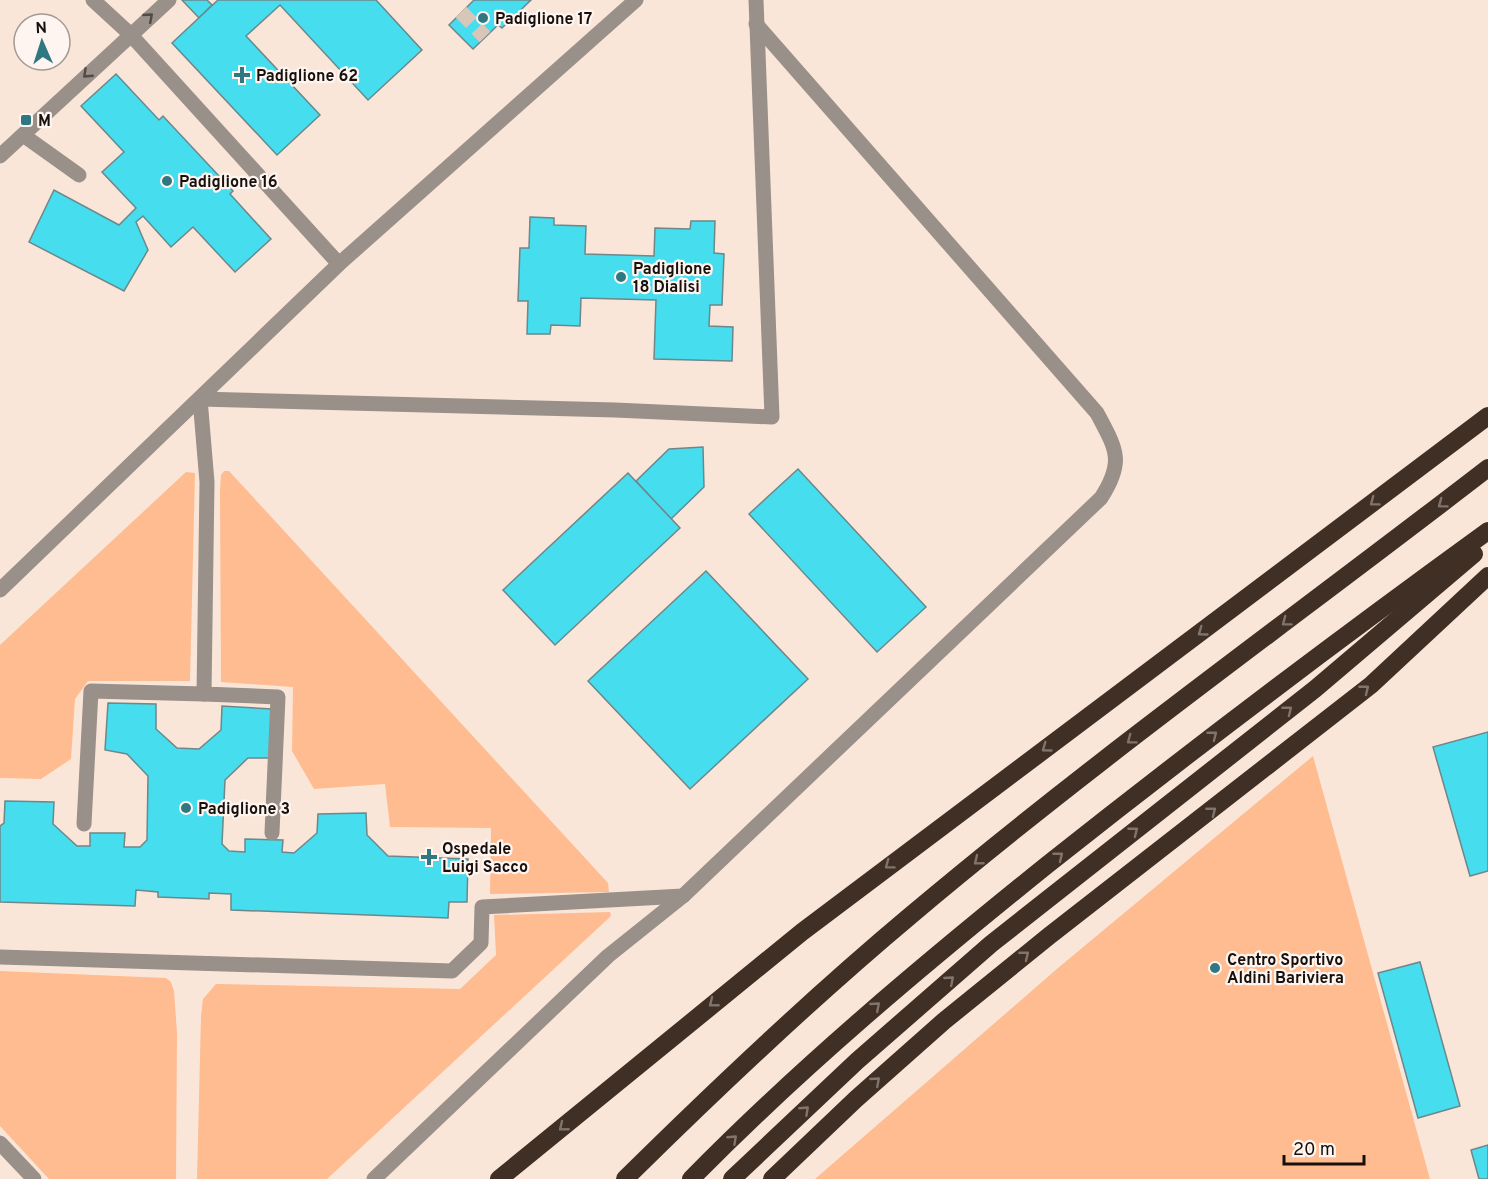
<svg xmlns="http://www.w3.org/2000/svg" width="1488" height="1179" viewBox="0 0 1488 1179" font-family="Overpass,sans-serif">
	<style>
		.green { fill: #febc90 }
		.building { fill: #46ddee; stroke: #6d878a; stroke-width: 1.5 }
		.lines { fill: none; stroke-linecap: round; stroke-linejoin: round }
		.minor-tunnel { stroke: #d8c6b9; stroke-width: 15; stroke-dasharray: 15 8; stroke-linecap: butt }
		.minor { stroke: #99908a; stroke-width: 15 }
		.highway { stroke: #3f2f24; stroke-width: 18 }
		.oneway { stroke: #524a45 }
		.oneway2 { stroke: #82746b }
		.poi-dot { fill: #2f7881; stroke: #fef5f0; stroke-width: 2 }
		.labels { text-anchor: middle; stroke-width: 4.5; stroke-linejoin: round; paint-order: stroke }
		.poi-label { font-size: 16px; font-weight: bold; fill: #17100c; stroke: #fef5f0; text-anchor: start }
	</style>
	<rect width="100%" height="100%" fill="#fae6d8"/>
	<!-- green -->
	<g class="green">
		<polygon points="224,471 229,471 608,883 609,892 490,894 491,828 390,827 385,784 314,789 292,751 293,687 221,682 220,491 221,475"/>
		<polygon points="186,472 195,473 190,681 88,681 75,699 71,759 41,779 0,778 0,645"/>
		<polygon points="1313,756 1430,1179 815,1179 1058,968"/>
		<polygon points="610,912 611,916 327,1179 197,1179 201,1016 203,999 216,984 460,989 496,955 494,915"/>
		<polygon points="0,971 166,978 171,982 174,991 177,1033 176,1179 49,1179 0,1126"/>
	</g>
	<!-- building -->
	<g class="building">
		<polygon points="182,0 207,0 212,5 199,18"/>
		<polygon points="218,0 376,0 422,50 368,100 280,5 246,36 320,115 277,155 172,43"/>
		<polygon points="474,0 531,0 502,28 498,25 473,49 449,25"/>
		<polygon points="116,74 159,120 163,116 233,191 230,194 271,239 235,272 193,227 171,247 143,216 136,222 148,250 124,291 29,242 54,190 119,225 136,208 102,172 124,152 81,106"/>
		<polygon points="530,217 554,218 554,225 586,226 585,254 654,256 655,228 690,229 691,221 715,221 714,253 724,254 722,305 710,305 709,326 733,327 732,361 654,359 656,300 581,298 580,326 551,325 550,334 527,334 528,301 518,301 520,248 529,248"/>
		<polygon points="703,447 704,487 671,519 636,481 669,449"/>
		<polygon points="798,469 926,607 877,652 749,514"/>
		<polygon points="628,473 680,528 555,645 503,590"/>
		<polygon points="706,571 808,679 690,789 588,681"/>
		<polygon points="108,703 156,704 156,729 177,748 199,749 221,730 222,706 272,709 270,758 248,758 225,780 222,844 229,851 245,852 245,839 283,840 282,852 294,853 317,833 318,814 366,813 367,835 388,856 468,859 467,902 449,902 448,918 231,910 231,894 209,893 209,899 158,897 158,892 136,890 135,906 0,902 0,826 4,823 5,801 54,802 53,824 77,846 90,846 90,833 125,833 124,847 140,847 147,840 148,776 127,754 105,750"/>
		<polygon points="1488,732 1488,871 1470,876 1433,747"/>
		<polygon points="1420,962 1460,1106 1418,1118 1378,973"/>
		<polygon points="1488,1145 1488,1179 1479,1179 1471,1150"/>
	</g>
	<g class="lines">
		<!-- minor-tunnel -->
		<polyline class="minor-tunnel" points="461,12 485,37"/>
		<!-- minor -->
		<g class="minor">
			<polyline points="93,0 130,34 339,264"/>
			<polyline points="23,135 79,175"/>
			<polyline points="0,156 169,0"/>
			<polyline points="0,590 339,264 636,0"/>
			<polyline points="84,824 91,691 204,694"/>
			<polyline points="272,833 278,697 204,694 207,482 200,399 615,410 772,417 756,0"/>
			<polyline points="0,957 452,971 481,943 482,907 683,896"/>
			<polyline points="0,1143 34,1179"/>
			<path d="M374 1179 608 956 683 896 1101 498C1125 461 1116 449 1097 413L756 24"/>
		</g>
		<!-- highway -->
		<g class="highway">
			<polyline points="499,1179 802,932 1488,416"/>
			<path d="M625 1179C717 1088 811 999 910 916 1096 759 1295 617 1488 468"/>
			<path d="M691 1179C802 1066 924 964 1047 865 1192 750 1339 639 1488 531"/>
			<polyline points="732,1179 857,1061 991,944 1315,689 1474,554"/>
			<polyline points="772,1179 856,1099 944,1021 1049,936 1371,685 1488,576"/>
		</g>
	</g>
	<!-- one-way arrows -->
	<defs><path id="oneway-chevron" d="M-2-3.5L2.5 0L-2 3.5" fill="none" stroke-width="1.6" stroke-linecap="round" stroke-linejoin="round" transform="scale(1.5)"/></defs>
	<g class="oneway">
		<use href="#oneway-chevron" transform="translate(149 17) rotate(-41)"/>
		<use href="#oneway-chevron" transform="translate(87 74) rotate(137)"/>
	</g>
	<g class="oneway2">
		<use href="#oneway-chevron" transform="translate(1374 502) rotate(143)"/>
		<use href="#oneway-chevron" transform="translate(1442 504) rotate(143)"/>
		<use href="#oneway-chevron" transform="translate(1286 622) rotate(143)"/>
		<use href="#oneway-chevron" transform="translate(1202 632) rotate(144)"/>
		<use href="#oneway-chevron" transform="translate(1365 689) rotate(-39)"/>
		<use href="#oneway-chevron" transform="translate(1288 710) rotate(-38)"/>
		<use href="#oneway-chevron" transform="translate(1213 735) rotate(-38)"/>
		<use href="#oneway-chevron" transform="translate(1131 740) rotate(143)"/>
		<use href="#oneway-chevron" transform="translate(1046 748) rotate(144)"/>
		<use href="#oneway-chevron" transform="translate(1212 811) rotate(-38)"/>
		<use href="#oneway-chevron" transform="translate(1134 831) rotate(-38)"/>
		<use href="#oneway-chevron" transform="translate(1059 856) rotate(-39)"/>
		<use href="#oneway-chevron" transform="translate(978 861) rotate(141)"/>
		<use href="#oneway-chevron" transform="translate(889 865) rotate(143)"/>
		<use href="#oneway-chevron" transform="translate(1025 955) rotate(-39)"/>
		<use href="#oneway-chevron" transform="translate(950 980) rotate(-41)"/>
		<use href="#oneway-chevron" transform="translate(713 1003) rotate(141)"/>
		<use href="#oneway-chevron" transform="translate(876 1006) rotate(-41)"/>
		<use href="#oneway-chevron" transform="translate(876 1081) rotate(-41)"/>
		<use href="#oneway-chevron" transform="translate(805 1110) rotate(-43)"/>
		<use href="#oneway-chevron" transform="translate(563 1127) rotate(141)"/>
		<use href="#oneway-chevron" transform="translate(733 1139) rotate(-43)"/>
	</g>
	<!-- markers -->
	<g class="poi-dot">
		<circle cx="483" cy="18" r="6"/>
		<path d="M239 66h6v6h6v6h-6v6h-6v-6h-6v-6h6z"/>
		<rect x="20" y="114" width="12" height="12" rx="3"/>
		<circle cx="167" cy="181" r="6"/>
		<circle cx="621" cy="277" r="6"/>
		<circle cx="186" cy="808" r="6"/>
		<path d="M426 848h6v6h6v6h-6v6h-6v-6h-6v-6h6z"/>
		<circle cx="1215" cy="968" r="6"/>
	</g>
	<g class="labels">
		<!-- poi labels -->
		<g class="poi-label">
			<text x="495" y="24">Padiglione 17</text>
			<text x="256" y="81">Padiglione 62</text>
			<text x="38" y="126">M</text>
			<text x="179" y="187">Padiglione 16</text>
			<text x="633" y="274">Padiglione<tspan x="633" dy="18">18 Dialisi</tspan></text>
			<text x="198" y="814">Padiglione 3</text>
			<text x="442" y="854">Ospedale<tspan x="442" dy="18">Luigi Sacco</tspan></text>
			<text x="1227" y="965">Centro Sportivo<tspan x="1227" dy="18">Aldini Bariviera</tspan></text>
		</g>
	</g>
	<!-- north arrow -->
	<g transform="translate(42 42) rotate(357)"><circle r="28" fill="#fef5f0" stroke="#a29995" stroke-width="1.5"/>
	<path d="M0-4.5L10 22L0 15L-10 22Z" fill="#2f7881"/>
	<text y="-9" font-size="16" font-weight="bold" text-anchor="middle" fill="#17100c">N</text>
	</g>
	<!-- scale -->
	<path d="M1284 1155v9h80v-9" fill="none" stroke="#17100c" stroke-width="3"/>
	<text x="1293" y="1155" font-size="18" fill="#17100c" stroke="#fef5f0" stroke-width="4.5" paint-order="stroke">20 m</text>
</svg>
